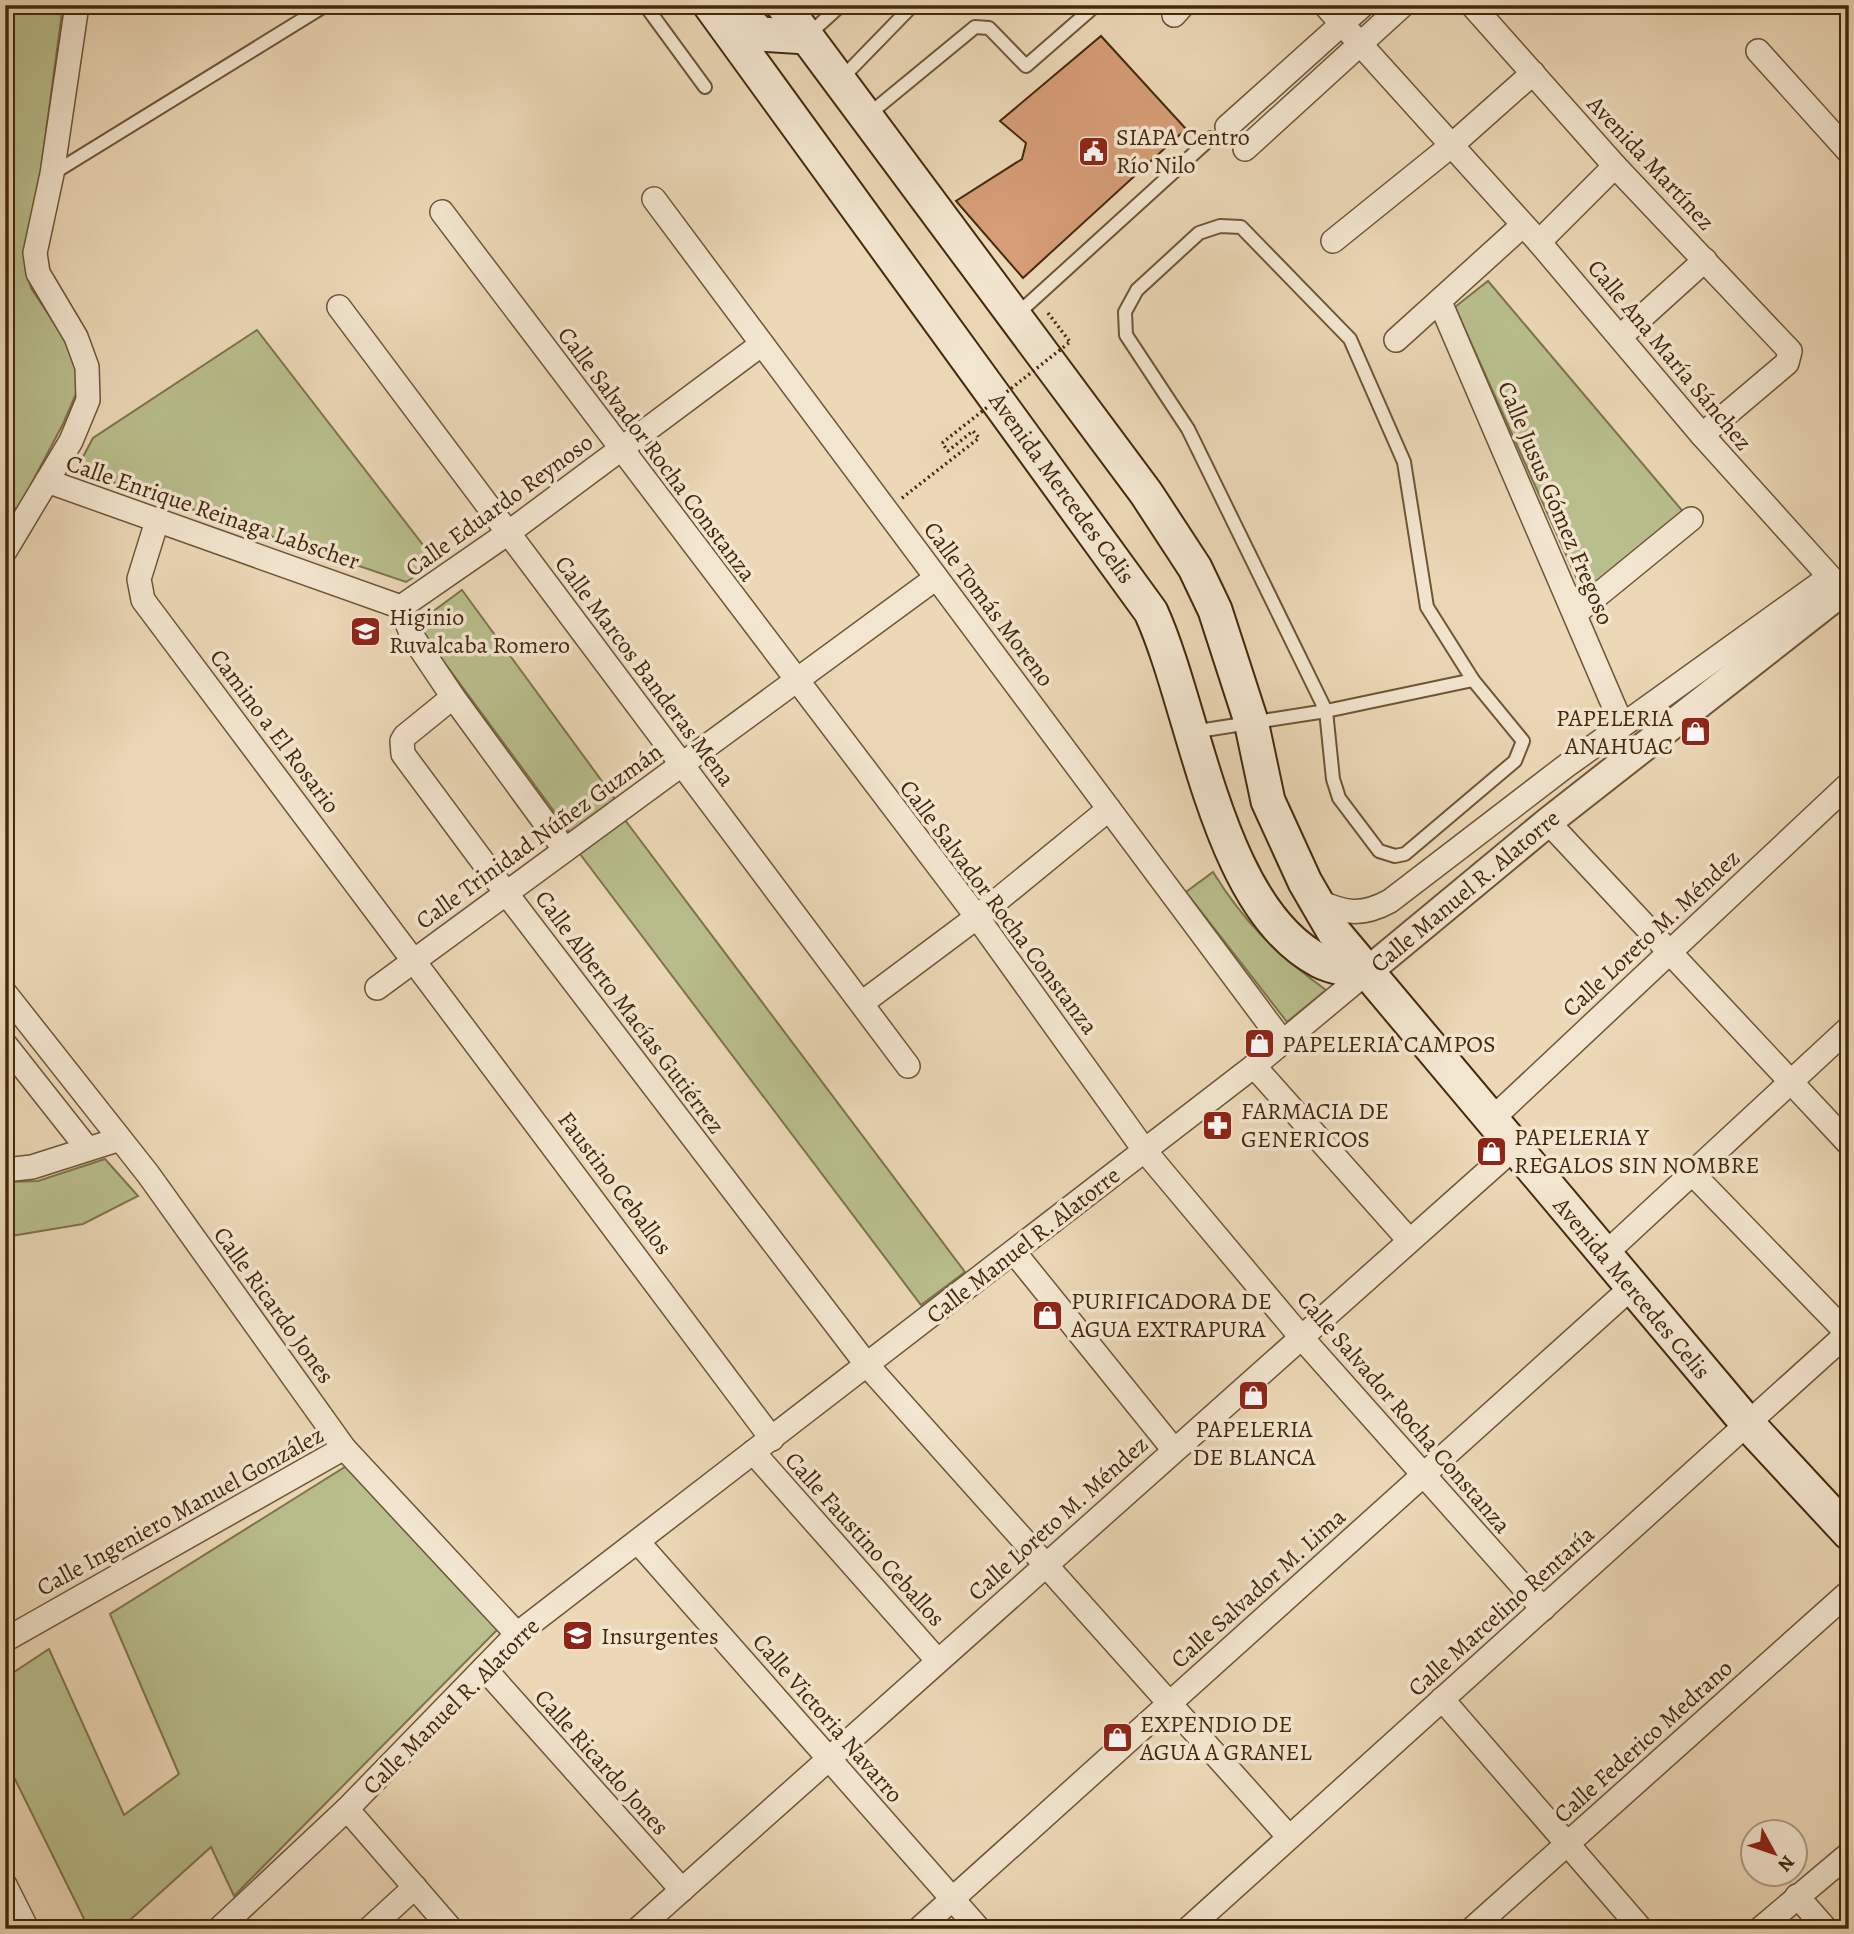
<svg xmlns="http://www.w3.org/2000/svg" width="1854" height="1934" viewBox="0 0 1854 1934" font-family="Alegreya,serif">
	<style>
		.green { fill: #b9be8d; stroke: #7e744c; stroke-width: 2 }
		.building { fill: #d69d76; stroke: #44290c; stroke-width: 2 }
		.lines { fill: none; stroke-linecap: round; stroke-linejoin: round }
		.service-casing { stroke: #6e5537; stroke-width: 16 }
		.minor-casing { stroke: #6e5537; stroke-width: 26 }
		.tertiary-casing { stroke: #6e5537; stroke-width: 32 }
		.secondary-casing { stroke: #44290c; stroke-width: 37 }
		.path { stroke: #44290c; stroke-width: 3.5; stroke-dasharray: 2 3.5; stroke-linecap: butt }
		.service { stroke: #f3e6d0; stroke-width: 12 }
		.minor { stroke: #f3e6d0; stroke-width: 23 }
		.tertiary { stroke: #f3e6d0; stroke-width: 28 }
		.secondary { stroke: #f3e6d0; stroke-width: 33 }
		.path-bridge { stroke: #44290c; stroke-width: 3.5; stroke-dasharray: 2 3.5; stroke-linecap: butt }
		.labels { text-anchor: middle; stroke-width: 7; stroke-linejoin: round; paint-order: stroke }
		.poi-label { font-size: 24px; fill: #44290c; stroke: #f3e6d0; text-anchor: start }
		.street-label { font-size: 24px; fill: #44290c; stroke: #f3e6d0 }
	</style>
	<rect width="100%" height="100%" fill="#ecd8b7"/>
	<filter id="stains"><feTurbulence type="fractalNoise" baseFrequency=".00286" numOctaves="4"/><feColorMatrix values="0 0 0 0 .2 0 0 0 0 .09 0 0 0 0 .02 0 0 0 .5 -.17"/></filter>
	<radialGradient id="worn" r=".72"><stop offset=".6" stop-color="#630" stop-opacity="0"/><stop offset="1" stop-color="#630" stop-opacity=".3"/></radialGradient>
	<!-- green -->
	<g class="green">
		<polygon points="5,5 63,5 40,177 25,263 31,288 73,351 79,374 76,394 63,424 18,509 5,504"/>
		<polygon points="1488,281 1685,514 1584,595 1455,307"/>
		<polygon points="257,330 437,563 406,582 76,470 93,438"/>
		<polygon points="462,590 615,799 570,833 416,624"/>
		<polygon points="625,820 965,1272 921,1305 580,854"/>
		<path d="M1213 872C1245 924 1277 954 1326 990L1287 1022 1186 892Z"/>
		<polygon points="105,1159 138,1196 83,1224 5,1237 5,1182 38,1181"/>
		<polygon points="348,1465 498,1629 234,1896 211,1847 120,1929 89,1929 5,1759 5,1678 49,1649 124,1815 179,1774 110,1614"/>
	</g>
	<!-- building -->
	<polygon class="building" points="1101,36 1186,129 1023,278 956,201 1022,159 1026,143 1000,121"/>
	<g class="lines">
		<defs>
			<g id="service">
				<polyline points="645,5 705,87"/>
				<polyline points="807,36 841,5"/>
				<polyline points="840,80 913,5"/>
				<polyline points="868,115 975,27 989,28 1026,66 1096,5"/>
				<polyline points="52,174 326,5"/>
				<polygon points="1220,226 1241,227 1350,339 1404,462 1427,607 1473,680 1523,741 1515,761 1405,854 1395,856 1379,851 1339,798 1333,779 1326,711 1188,429 1126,335 1125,312 1137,290 1199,233"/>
				<polyline points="1014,317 1211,138"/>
				<polyline points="1192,732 1326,711 1473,680"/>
			</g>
			<g id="minor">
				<polyline points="1325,5 1539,242 1702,435 1849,598"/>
				<polyline points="1472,5 1615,166 1790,351 1787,363 1702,435"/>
				<polyline points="1174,15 1183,5"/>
				<polyline points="1758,51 1849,152"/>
				<polyline points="1227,127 1363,5"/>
				<polyline points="1245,149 1403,5"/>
				<polyline points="654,199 1282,1041"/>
				<polyline points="442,212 977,917 1145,1151 1301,1337 1543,1609"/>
				<polyline points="1333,241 1452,145 1533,73"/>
				<polyline points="1539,242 1615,166"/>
				<polyline points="1440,302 1622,725"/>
				<polyline points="339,307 908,1066"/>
				<polyline points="1621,336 1705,260"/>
				<polyline points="1396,340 1523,225"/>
				<polyline points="47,481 401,607"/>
				<polyline points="157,521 139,579 143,600 772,1439"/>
				<polyline points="5,551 71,441 88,400 87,367 76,337 38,273 35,253 52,174 77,5"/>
				<polyline points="401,607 508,533 762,344"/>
				<polyline points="401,607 412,636 453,697 565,850"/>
				<polyline points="1576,613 1691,519"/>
				<polyline points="453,697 405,736 402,741 403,754 506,893 867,1365 1289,1837"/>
				<polyline points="1548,822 1849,1144"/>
				<path d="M1315 900C1344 913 1361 917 1390 901L1566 766 1829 577"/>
				<polyline points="377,988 936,578"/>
				<polyline points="5,993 148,1174 344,1448 517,1634"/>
				<polyline points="862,1003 977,917 1109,809"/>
				<polyline points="5,1044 87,1148"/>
				<polyline points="1254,1066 1409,1240"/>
				<polyline points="1491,1120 1849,784"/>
				<polyline points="5,1170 32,1167 120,1139"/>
				<polyline points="1692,1173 1847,1333"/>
				<polyline points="1014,1252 1174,1450"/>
				<polyline points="1605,1254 1849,1028"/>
				<polyline points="753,1452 938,1661"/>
				<polyline points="638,1542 979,1929"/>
				<polyline points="5,1640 344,1448"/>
				<polyline points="484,1668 682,1890"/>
				<polyline points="1442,1699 1641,1929"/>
				<polyline points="347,1809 451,1929"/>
				<polyline points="5,1885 27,1929"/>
				<polyline points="1797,1896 1826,1929"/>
				<polyline points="219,1929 347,1809 517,1634 1254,1066 1367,972"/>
				<polyline points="369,1929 415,1887"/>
				<polyline points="638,1929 1514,1148"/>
				<polyline points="919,1929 1632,1287"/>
				<polyline points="1188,1929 1849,1332"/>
				<polyline points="1472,1929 1849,1592"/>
				<polyline points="1760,1929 1849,1854"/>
			</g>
			<polyline id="tertiary" points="1367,972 1548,822 1849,586"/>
			<g id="secondary">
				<path d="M710 5 1151 612C1196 711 1217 908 1320 961 1334 968 1352 970 1367 972"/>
				<polyline points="731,5 760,34 807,37"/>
				<polyline points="783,5 1146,493 1195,568 1215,610 1251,721 1268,801 1305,882 1334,932 1747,1423 1849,1533"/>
			</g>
		</defs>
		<!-- service casing -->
		<use href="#service" class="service-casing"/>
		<!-- minor casing -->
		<use href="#minor" class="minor-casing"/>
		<!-- tertiary casing -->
		<use href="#tertiary" class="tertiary-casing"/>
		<!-- secondary casing -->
		<use href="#secondary" class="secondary-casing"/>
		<!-- path -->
		<g class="path">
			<polyline points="1048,313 1070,342"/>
			<polyline points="902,498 979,438 973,431 948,451 942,443"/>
		</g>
		<!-- service -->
		<use href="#service" class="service"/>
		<!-- minor -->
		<use href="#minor" class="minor"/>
		<!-- tertiary -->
		<use href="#tertiary" class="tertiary"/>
		<!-- secondary -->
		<use href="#secondary" class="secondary"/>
		<!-- path-bridge -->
		<polyline class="path-bridge" points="942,443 1070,342"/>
	</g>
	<!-- icons -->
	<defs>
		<symbol id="civic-square" viewBox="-11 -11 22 22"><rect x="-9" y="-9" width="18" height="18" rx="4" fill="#8f2418" stroke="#f3e6d0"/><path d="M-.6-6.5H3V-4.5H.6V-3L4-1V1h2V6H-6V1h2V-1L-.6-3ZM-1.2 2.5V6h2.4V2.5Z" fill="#fff"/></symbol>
		<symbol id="school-square" viewBox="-11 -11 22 22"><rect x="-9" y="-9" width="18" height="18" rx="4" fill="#8f2418" stroke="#f3e6d0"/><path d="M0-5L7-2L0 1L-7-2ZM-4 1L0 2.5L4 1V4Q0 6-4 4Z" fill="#fff"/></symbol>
		<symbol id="shop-square" viewBox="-11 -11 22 22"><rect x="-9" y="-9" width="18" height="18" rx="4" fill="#8f2418" stroke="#f3e6d0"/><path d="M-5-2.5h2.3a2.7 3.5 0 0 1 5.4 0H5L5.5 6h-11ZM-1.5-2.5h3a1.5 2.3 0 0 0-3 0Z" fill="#fff"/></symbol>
		<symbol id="pharmacy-square" viewBox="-11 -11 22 22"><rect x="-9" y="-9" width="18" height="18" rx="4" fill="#8f2418" stroke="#f3e6d0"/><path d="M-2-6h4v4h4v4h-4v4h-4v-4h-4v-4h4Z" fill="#fff"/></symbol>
	</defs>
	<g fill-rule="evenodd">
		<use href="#civic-square" x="1076" y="134" width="35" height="35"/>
		<use href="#school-square" x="348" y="614" width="35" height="35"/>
		<use href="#shop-square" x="1678" y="714" width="35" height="35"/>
		<use href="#shop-square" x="1242" y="1026" width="35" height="35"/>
		<use href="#pharmacy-square" x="1200" y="1108" width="35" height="35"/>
		<use href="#shop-square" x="1474" y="1134" width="35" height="35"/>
		<use href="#shop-square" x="1030" y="1298" width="35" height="35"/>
		<use href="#shop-square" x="1236" y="1378" width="35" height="35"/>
		<use href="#school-square" x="560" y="1618" width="35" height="35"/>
		<use href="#shop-square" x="1100" y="1720" width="35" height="35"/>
	</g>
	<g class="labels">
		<!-- poi labels -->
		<g class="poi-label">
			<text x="1116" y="145">SIAPA Centro<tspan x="1116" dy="28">Río Nilo</tspan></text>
			<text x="389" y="625">Higinio<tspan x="389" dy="28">Ruvalcaba Romero</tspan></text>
			<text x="1673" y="726" text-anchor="end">PAPELERIA<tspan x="1673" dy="28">ANAHUAC</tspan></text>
			<text x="1282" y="1052">PAPELERIA CAMPOS</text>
			<text x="1241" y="1119">FARMACIA DE<tspan x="1241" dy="28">GENERICOS</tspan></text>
			<text x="1514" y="1145">PAPELERIA Y<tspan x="1514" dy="28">REGALOS SIN NOMBRE</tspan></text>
			<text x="1071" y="1309">PURIFICADORA DE<tspan x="1071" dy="28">AGUA EXTRAPURA</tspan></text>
			<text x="1254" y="1437" text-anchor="middle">PAPELERIA<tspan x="1254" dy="28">DE BLANCA</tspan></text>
			<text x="601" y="1644">Insurgentes</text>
			<text x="1140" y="1732">EXPENDIO DE<tspan x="1140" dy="28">AGUA A GRANEL</tspan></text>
		</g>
		<!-- street labels -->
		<g class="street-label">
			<text transform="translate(1651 163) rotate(47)" y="8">Avenida Martínez</text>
			<text transform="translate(1670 355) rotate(50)" y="8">Calle Ana María Sánchez</text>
			<text transform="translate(657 454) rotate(53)" y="8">Calle Salvador Rocha Constanza</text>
			<text transform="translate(1062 488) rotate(54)" y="8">Avenida Mercedes Celis</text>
			<text transform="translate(1556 503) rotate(67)" y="8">Calle Jusus Gómez Fregoso</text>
			<text transform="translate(499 505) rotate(-36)" y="8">Calle Eduardo Reynoso</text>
			<text transform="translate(213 512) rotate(19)" y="8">Calle Enrique Reinaga Labscher</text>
			<text transform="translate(989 604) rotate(53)" y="8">Calle Tomás Moreno</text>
			<text transform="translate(645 671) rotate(53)" y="8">Calle Marcos Banderas Mena</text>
			<text transform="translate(275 731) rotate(53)" y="8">Camino a El Rosario</text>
			<text transform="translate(539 836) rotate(-36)" y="8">Calle Trinidad Núñez Guzmán</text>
			<text transform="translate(1465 891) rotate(-40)" y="8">Calle Manuel R. Alatorre</text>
			<text transform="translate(999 907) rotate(53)" y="8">Calle Salvador Rocha Constanza</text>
			<text transform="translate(1651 933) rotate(-43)" y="8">Calle Loreto M. Méndez</text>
			<text transform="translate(630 1012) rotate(53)" y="8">Calle Alberto Macías Gutiérrez</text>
			<text transform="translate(615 1183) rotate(53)" y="8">Faustino Ceballos</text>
			<text transform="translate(1023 1245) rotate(-38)" y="8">Calle Manuel R. Alatorre</text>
			<text transform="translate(1632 1288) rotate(50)" y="8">Avenida Mercedes Celis</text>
			<text transform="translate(274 1305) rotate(54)" y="8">Calle Ricardo Jones</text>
			<text transform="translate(1404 1412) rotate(49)" y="8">Calle Salvador Rocha Constanza</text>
			<text transform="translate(180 1511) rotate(-29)" y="8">Calle Ingeniero Manuel González</text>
			<text transform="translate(1058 1518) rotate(-42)" y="8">Calle Loreto M. Méndez</text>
			<text transform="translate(865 1539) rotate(48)" y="8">Calle Faustino Ceballos</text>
			<text transform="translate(1258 1588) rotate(-42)" y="8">Calle Salvador M. Lima</text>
			<text transform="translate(1501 1611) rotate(-42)" y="8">Calle Marcelino Rentaría</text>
			<text transform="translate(451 1706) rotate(-45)" y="8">Calle Manuel R. Alatorre</text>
			<text transform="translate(828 1718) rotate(49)" y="8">Calle Victoria Navarro</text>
			<text transform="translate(1643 1741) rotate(-42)" y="8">Calle Federico Medrano</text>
			<text transform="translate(602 1762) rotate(48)" y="8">Calle Ricardo Jones</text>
		</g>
	</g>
	<!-- margin -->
	<rect width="1854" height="1934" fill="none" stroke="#ecd8b7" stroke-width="28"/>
	<rect x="7" y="7" width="1840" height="1920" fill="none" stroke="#44290c" stroke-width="3.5"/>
	<rect x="14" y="14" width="1826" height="1906" fill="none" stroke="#44290c" stroke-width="2"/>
	<!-- north arrow -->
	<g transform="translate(1774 1853) rotate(130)"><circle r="33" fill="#f3e6d0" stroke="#ad9a82" stroke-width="2"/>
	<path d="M0-5L12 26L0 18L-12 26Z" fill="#8f2418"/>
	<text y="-10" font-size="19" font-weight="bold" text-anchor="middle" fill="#44290c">N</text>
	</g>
	<rect width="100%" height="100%" filter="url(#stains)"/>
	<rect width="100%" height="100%" fill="url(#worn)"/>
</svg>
